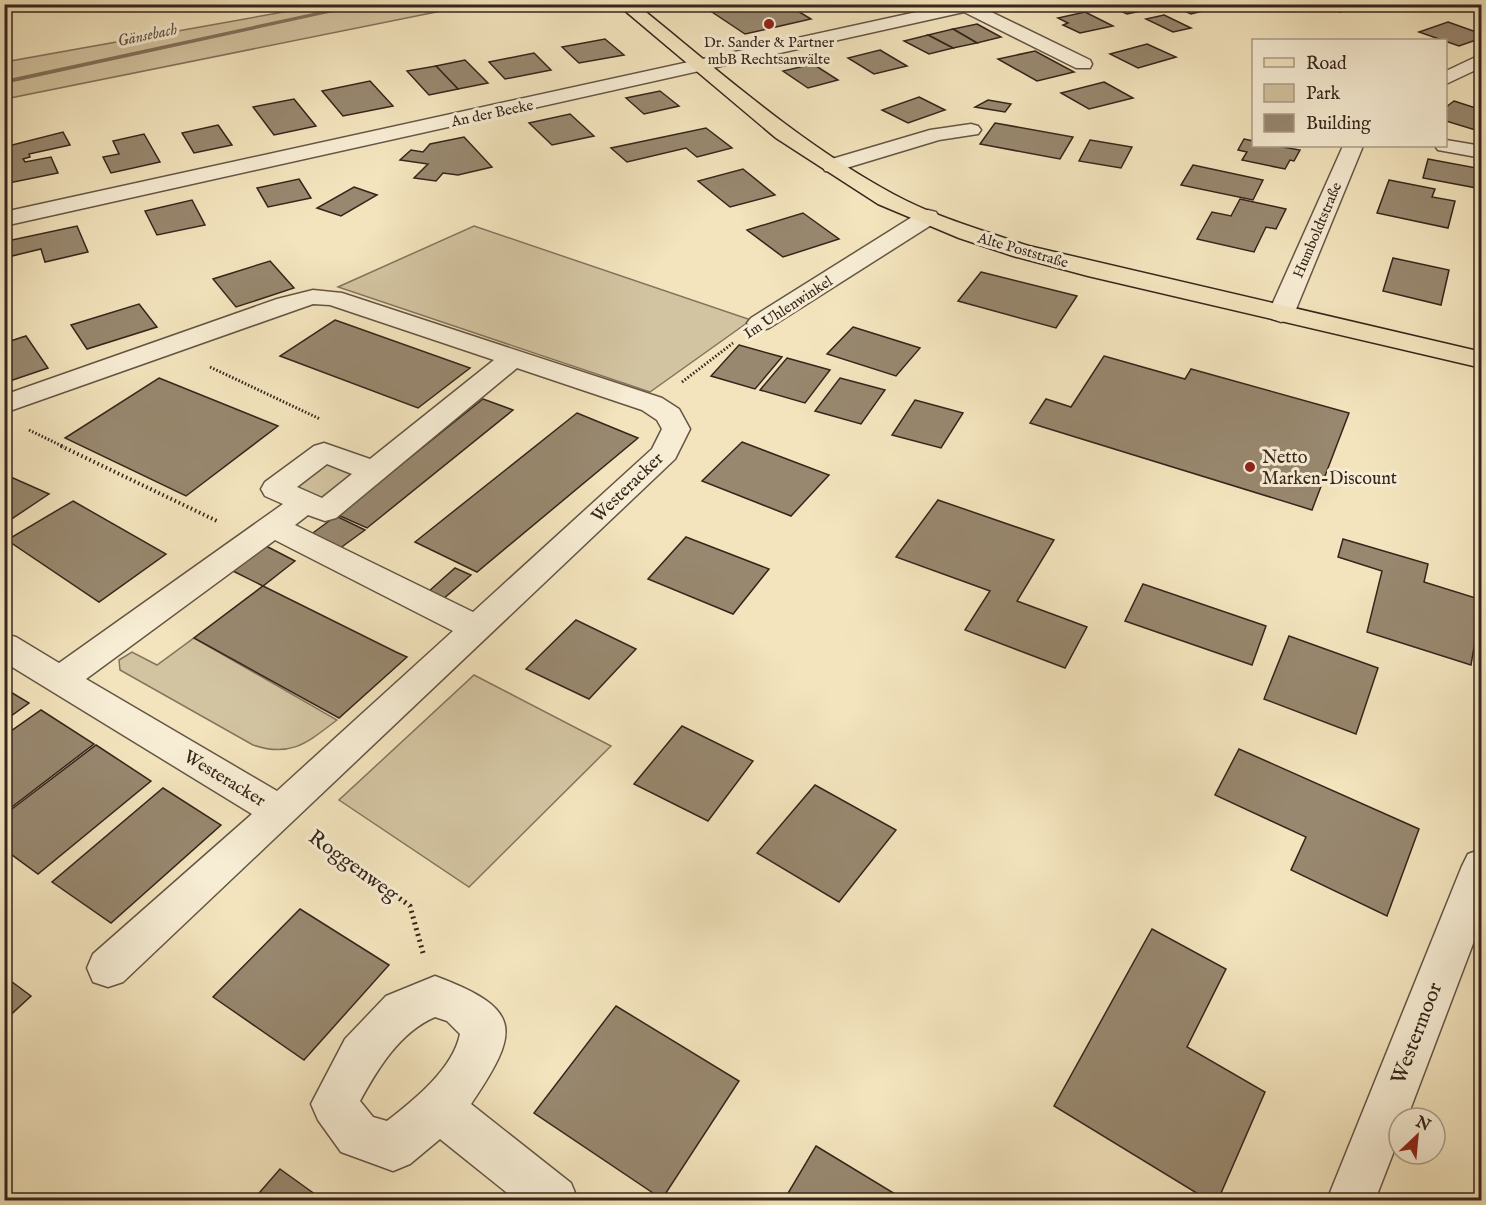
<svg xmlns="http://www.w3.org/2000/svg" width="1486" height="1205" viewBox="0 0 1486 1205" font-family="'IM FELL English',serif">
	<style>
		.green { fill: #d3c4a1; stroke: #84745e; stroke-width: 1.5 }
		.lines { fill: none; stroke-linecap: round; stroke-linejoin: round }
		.stream { fill: #81715b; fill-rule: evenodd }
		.building { fill: #98886f; stroke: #36251b; stroke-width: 1.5 }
		.minor-casing { stroke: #655544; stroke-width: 3 }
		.major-casing { stroke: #36251b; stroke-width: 3 }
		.path-far2 { stroke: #36251b; stroke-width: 3; stroke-dasharray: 1.5 2; stroke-linecap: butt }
		.path-far1 { stroke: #36251b; stroke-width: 4; stroke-dasharray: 1.5 3; stroke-linecap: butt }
		.path { stroke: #36251b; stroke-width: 5; stroke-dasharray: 2 4; stroke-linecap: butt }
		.minor { fill: #f7edd4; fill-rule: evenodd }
		.major { fill: #f3e4bd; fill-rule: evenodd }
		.poi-dot { fill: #8f2418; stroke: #f7edd4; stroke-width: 2 }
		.labels { text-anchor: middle; stroke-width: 6; stroke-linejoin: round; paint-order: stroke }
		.far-poi-label { font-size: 15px; fill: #36251b; stroke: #f7edd4 }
		.far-street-label { font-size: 15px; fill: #36251b; stroke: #f7edd4 }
		.far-water-label { font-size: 16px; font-style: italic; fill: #625140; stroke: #f7edd4 }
		.poi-label { font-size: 18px; fill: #36251b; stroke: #f7edd4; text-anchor: start }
		.street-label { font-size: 18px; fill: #36251b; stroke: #f7edd4 }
		.near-street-label { font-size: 21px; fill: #36251b; stroke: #f7edd4 }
	</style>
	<rect width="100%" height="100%" fill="#f3e4bd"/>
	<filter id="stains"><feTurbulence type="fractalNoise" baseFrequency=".00333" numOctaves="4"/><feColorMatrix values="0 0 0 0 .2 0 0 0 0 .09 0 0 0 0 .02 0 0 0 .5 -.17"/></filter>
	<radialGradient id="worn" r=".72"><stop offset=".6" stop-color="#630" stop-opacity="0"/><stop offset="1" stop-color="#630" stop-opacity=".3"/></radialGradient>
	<!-- green -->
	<g class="green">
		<polygon points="328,4 471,5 5,99 5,62"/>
		<polygon points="474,226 751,320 650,392 338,287"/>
		<polygon points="324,452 375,472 325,511 276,489"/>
		<path d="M194 638 337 720C308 742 291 758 253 745L120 670 119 660 132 652 157 665Z"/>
		<polygon points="474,675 611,746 469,887 339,800"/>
	</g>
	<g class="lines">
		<!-- stream -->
		<polygon class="stream" points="355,4 370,4 4,84 4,80"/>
	</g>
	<!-- building -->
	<g class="building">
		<polygon points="700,4 786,4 811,19 745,34"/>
		<polygon points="1106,4 1142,4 1151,9 1127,14"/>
		<polygon points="1170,4 1207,4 1215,8 1191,14"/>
		<polygon points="1307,4 1372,4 1340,12 1331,9 1322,11"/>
		<polygon points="1085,12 1113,26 1080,33 1063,25 1068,23 1058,18"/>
		<polygon points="1164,15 1191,28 1173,32 1146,19"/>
		<polygon points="1448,22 1482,34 1482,38 1459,46 1419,32"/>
		<polygon points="977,24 1001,37 977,43 953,29"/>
		<polygon points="953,29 977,43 953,48 928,35"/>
		<polygon points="928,35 953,48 929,54 904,41"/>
		<polygon points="605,39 624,55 579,63 562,47"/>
		<polygon points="1147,44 1176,57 1138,68 1110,54"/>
		<polygon points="880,50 907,66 874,74 848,58"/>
		<polygon points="1035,51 1046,57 1074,72 1037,81 998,59"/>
		<polygon points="534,53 551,70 505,79 489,62"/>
		<polygon points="465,60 488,83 458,89 436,66"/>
		<polygon points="813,64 838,80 808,88 783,71"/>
		<polygon points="436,66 458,89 429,95 407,71"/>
		<polygon points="370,81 393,106 343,116 322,91"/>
		<polygon points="1104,82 1133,98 1089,109 1061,93"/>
		<polygon points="660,91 679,106 644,114 626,98"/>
		<polygon points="919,97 945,110 908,123 882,110"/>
		<polygon points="294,99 316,126 274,135 253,107"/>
		<polygon points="988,100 1011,104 1005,112 975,107"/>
		<polygon points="1454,101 1482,110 1482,132 1446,121 1446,107"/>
		<polygon points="570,114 594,136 552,145 529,123"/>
		<polygon points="995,123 1073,137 1060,159 980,144"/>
		<polygon points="218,125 232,145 194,153 182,133"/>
		<polygon points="706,128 732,148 697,157 686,148 627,162 611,148"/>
		<polygon points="63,132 70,145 29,154 30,157 23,159 25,162 51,157 58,173 9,183 4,175 4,147"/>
		<polygon points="144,134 160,162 111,173 103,157 119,154 113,141"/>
		<polygon points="464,137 492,167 458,175 443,173 436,181 414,178 428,164 400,160 411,150 423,152 430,144"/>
		<polygon points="1244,139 1254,141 1254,146 1277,146 1300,150 1294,161 1290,160 1285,169 1242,160 1247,152 1238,150"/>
		<polygon points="1090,140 1132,147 1121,168 1079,161"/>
		<polygon points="1428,159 1482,169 1482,189 1423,178"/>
		<polygon points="1193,165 1263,180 1253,200 1181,185"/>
		<polygon points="743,169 775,195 730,207 698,181"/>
		<polygon points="299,179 311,198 268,207 257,188"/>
		<polygon points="1389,180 1435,189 1432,197 1455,201 1448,228 1377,213"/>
		<polygon points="354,187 377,195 341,216 317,208"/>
		<polygon points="1240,199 1286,209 1276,229 1266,227 1254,252 1197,239 1212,212 1231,216"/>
		<polygon points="192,200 205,225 157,235 145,211"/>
		<polygon points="803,213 839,239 783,257 747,230"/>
		<polygon points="77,226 88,252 45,262 41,249 12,256 7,241"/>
		<polygon points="1393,258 1449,270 1441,305 1383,291"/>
		<polygon points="270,261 294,288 236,307 213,279"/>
		<polygon points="981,272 1077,296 1056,328 958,301"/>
		<polygon points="139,304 157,327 87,349 71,325"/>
		<polygon points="335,320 470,368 418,408 280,356"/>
		<polygon points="853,327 920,348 896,376 827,354"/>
		<polygon points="26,336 48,368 4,383 4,343"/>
		<polygon points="739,345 782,357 755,389 711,376"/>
		<polygon points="1104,356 1185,379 1191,369 1349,413 1312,510 1030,423 1046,399 1071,407"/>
		<polygon points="787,358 830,370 805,403 760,390"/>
		<polygon points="159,378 278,426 186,496 65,438"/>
		<polygon points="840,378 885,390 861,424 815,411"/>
		<polygon points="483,399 513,410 367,528 338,515"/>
		<polygon points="915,400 963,413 941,448 892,435"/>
		<polygon points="577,413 638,438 477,572 415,542"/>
		<polygon points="742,442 829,475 791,516 702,481"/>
		<polygon points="4,474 49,494 4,524"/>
		<polygon points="938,500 1054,540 1017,601 1087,627 1065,668 965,630 990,591 896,557"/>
		<polygon points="73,501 166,554 99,602 7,540"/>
		<polygon points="336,516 365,530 339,549 310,535"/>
		<polygon points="686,537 769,569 733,614 648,579"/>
		<polygon points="1343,539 1428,564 1424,582 1482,600 1471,665 1367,632 1382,571 1338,557"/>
		<polygon points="266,546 295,561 263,586 233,571"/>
		<polygon points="455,568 471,575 443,599 428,592"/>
		<polygon points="1143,584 1266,626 1252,665 1125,621"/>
		<polygon points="263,586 396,652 407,657 339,718 194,638"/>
		<polygon points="576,620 636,649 589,699 526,669"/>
		<polygon points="1289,636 1378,668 1356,734 1264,699"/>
		<polygon points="4,688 29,703 4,721"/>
		<polygon points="41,710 94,744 4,813 4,736"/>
		<polygon points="682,726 753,761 708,821 634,784"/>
		<polygon points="96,745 151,781 38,874 4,849 4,815"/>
		<polygon points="1239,749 1419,829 1387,916 1291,870 1306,837 1215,795"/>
		<polygon points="815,785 896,830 839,902 757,853"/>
		<polygon points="163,788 221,825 111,923 52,882"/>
		<polygon points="300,909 389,965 304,1060 213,997"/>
		<polygon points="1152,929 1226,969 1187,1047 1265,1092 1218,1200 1208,1200 1054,1106"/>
		<polygon points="4,976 31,996 4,1021"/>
		<polygon points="616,1006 739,1081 662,1199 534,1113"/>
		<polygon points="816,1146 905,1200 784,1200"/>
		<polygon points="280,1169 323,1200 253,1200"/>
	</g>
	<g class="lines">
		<defs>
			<g id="minor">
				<polygon points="953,4 987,4 983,8 1090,60 1092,64 1090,68 1076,68 964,12 4,226 4,212"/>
				<polygon points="1482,54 1482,67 1446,84 1446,71"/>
				<polygon points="971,124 978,126 981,130 978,134 939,140 833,172 825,171 822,166 825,161 930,130"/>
				<polygon points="1446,140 1482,146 1482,158 1438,150 1435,146 1446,146"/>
				<polygon points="1343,146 1363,146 1294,314 1290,319 1281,322 1272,319 1268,314"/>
				<polygon points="928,210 936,212 939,217 936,222 769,328 760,331 751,328 747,323 751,318 920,212"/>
				<path d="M313 290 342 293 662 398 679 409 690 429 675 459 123 982 108 987 93 982 87 968 93 954 252 814 4 662V634L16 637 59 663 283 504 265 496 261 489 265 482 314 446 324 443 370 459 494 360 330 305 313 304 4 413V395L277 299ZM517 368 642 410 657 420 662 429 652 449 473 612 295 525 308 515 325 521 336 518ZM327 464 352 474 322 498 297 487ZM275 540 453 631 277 791 86 679Z"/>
				<polygon points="1482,849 1482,920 1407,1118 1399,1118 1399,1138 1375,1200 1327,1200 1462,866 1468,854"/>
				<path d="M435 976C523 1009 521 1030 471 1104L571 1183 578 1200H516L440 1139 410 1164 393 1171 341 1152 318 1120 311 1104 345 1039 386 996ZM435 1017 447 1021 460 1034C453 1069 414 1100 387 1121L373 1117 360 1101C378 1068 400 1032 435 1017Z"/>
			</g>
			<path id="major" d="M617 4H636C719 71 799 143 893 194 935 217 984 231 1029 246L1482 352V368L1088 276 1013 256 959 238 878 204 776 138Z"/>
		</defs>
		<!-- minor casing -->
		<use href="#minor" class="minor-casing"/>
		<!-- major casing -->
		<use href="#major" class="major-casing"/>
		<!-- path-far2 -->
		<g class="path-far2">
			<polyline points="210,367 320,419"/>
			<polyline points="682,382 733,343"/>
			<polyline points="29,430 64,447"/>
		</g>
		<!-- path-far1 -->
		<polyline class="path-far1" points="61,446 217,521"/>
		<!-- path -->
		<polyline class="path" points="312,835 410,906 423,953"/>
		<!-- minor -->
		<use href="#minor" class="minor"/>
		<!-- major -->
		<use href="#major" class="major"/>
	</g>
	<!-- markers -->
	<g class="poi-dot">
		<circle cx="769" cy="24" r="6"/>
		<circle cx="1250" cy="467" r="6"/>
	</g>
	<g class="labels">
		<!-- far-poi labels -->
		<g class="far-poi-label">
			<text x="769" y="47">Dr. Sander &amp; Partner<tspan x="769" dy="17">mbB Rechtsanwälte</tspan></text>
		</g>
		<!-- far-street labels -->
		<g class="far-street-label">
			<text transform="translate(492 113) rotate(-12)" y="5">An der Beeke</text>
			<text transform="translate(1317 230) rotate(-67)" y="5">Humboldtstraße</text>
			<text transform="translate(1023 250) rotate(16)" y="5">Alte Poststraße</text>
			<text transform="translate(788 307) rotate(-33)" y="5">Im Uhlenwinkel</text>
		</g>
		<!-- far-water labels -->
		<g class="far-water-label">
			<text transform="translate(147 34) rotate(-12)" y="6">Gänsebach</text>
		</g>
		<!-- poi labels -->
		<g class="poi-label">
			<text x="1262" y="463">Netto<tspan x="1262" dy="21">Marken-Discount</tspan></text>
		</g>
		<!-- street labels -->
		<g class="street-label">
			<text transform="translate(627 487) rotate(-44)" y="6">Westeracker</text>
			<text transform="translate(225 778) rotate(31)" y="6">Westeracker</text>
		</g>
		<!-- near-street labels -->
		<g class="near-street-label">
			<text transform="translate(354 865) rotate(36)" y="7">Roggenweg</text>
			<text transform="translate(1416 1033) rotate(-69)" y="7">Westermoor</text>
		</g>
	</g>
	<!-- margin -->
	<rect width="1486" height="1205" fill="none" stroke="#f3e4bd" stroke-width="24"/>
	<rect x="6" y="6" width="1474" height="1193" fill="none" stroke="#36251b" stroke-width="3"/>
	<rect x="12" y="12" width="1462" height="1181" fill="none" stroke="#36251b" stroke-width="1.5"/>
	<!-- legend -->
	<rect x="1252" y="39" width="195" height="108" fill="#f7edd4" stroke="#aa9d8a" stroke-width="1.5"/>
	<rect x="1264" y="58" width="30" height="9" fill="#f3e4bd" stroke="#aa9d8a" stroke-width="1.5"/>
	<text x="1306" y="69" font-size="18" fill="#36251b">Road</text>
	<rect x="1264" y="84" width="30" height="18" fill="#d3c4a1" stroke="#aa9d8a" stroke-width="1.5"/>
	<text x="1306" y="99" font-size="18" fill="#36251b">Park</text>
	<rect x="1264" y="114" width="30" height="18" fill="#98886f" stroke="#aa9d8a" stroke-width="1.5"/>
	<text x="1306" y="129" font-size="18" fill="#36251b">Building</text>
	<!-- north arrow -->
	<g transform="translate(1417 1136) rotate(26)"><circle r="28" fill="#f7edd4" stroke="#aa9d8a" stroke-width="1.5"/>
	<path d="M0-4.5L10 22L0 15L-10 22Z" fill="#8f2418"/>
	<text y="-9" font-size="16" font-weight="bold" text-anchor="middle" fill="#36251b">N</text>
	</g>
	<rect width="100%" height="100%" filter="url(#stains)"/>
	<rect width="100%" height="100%" fill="url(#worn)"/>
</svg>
